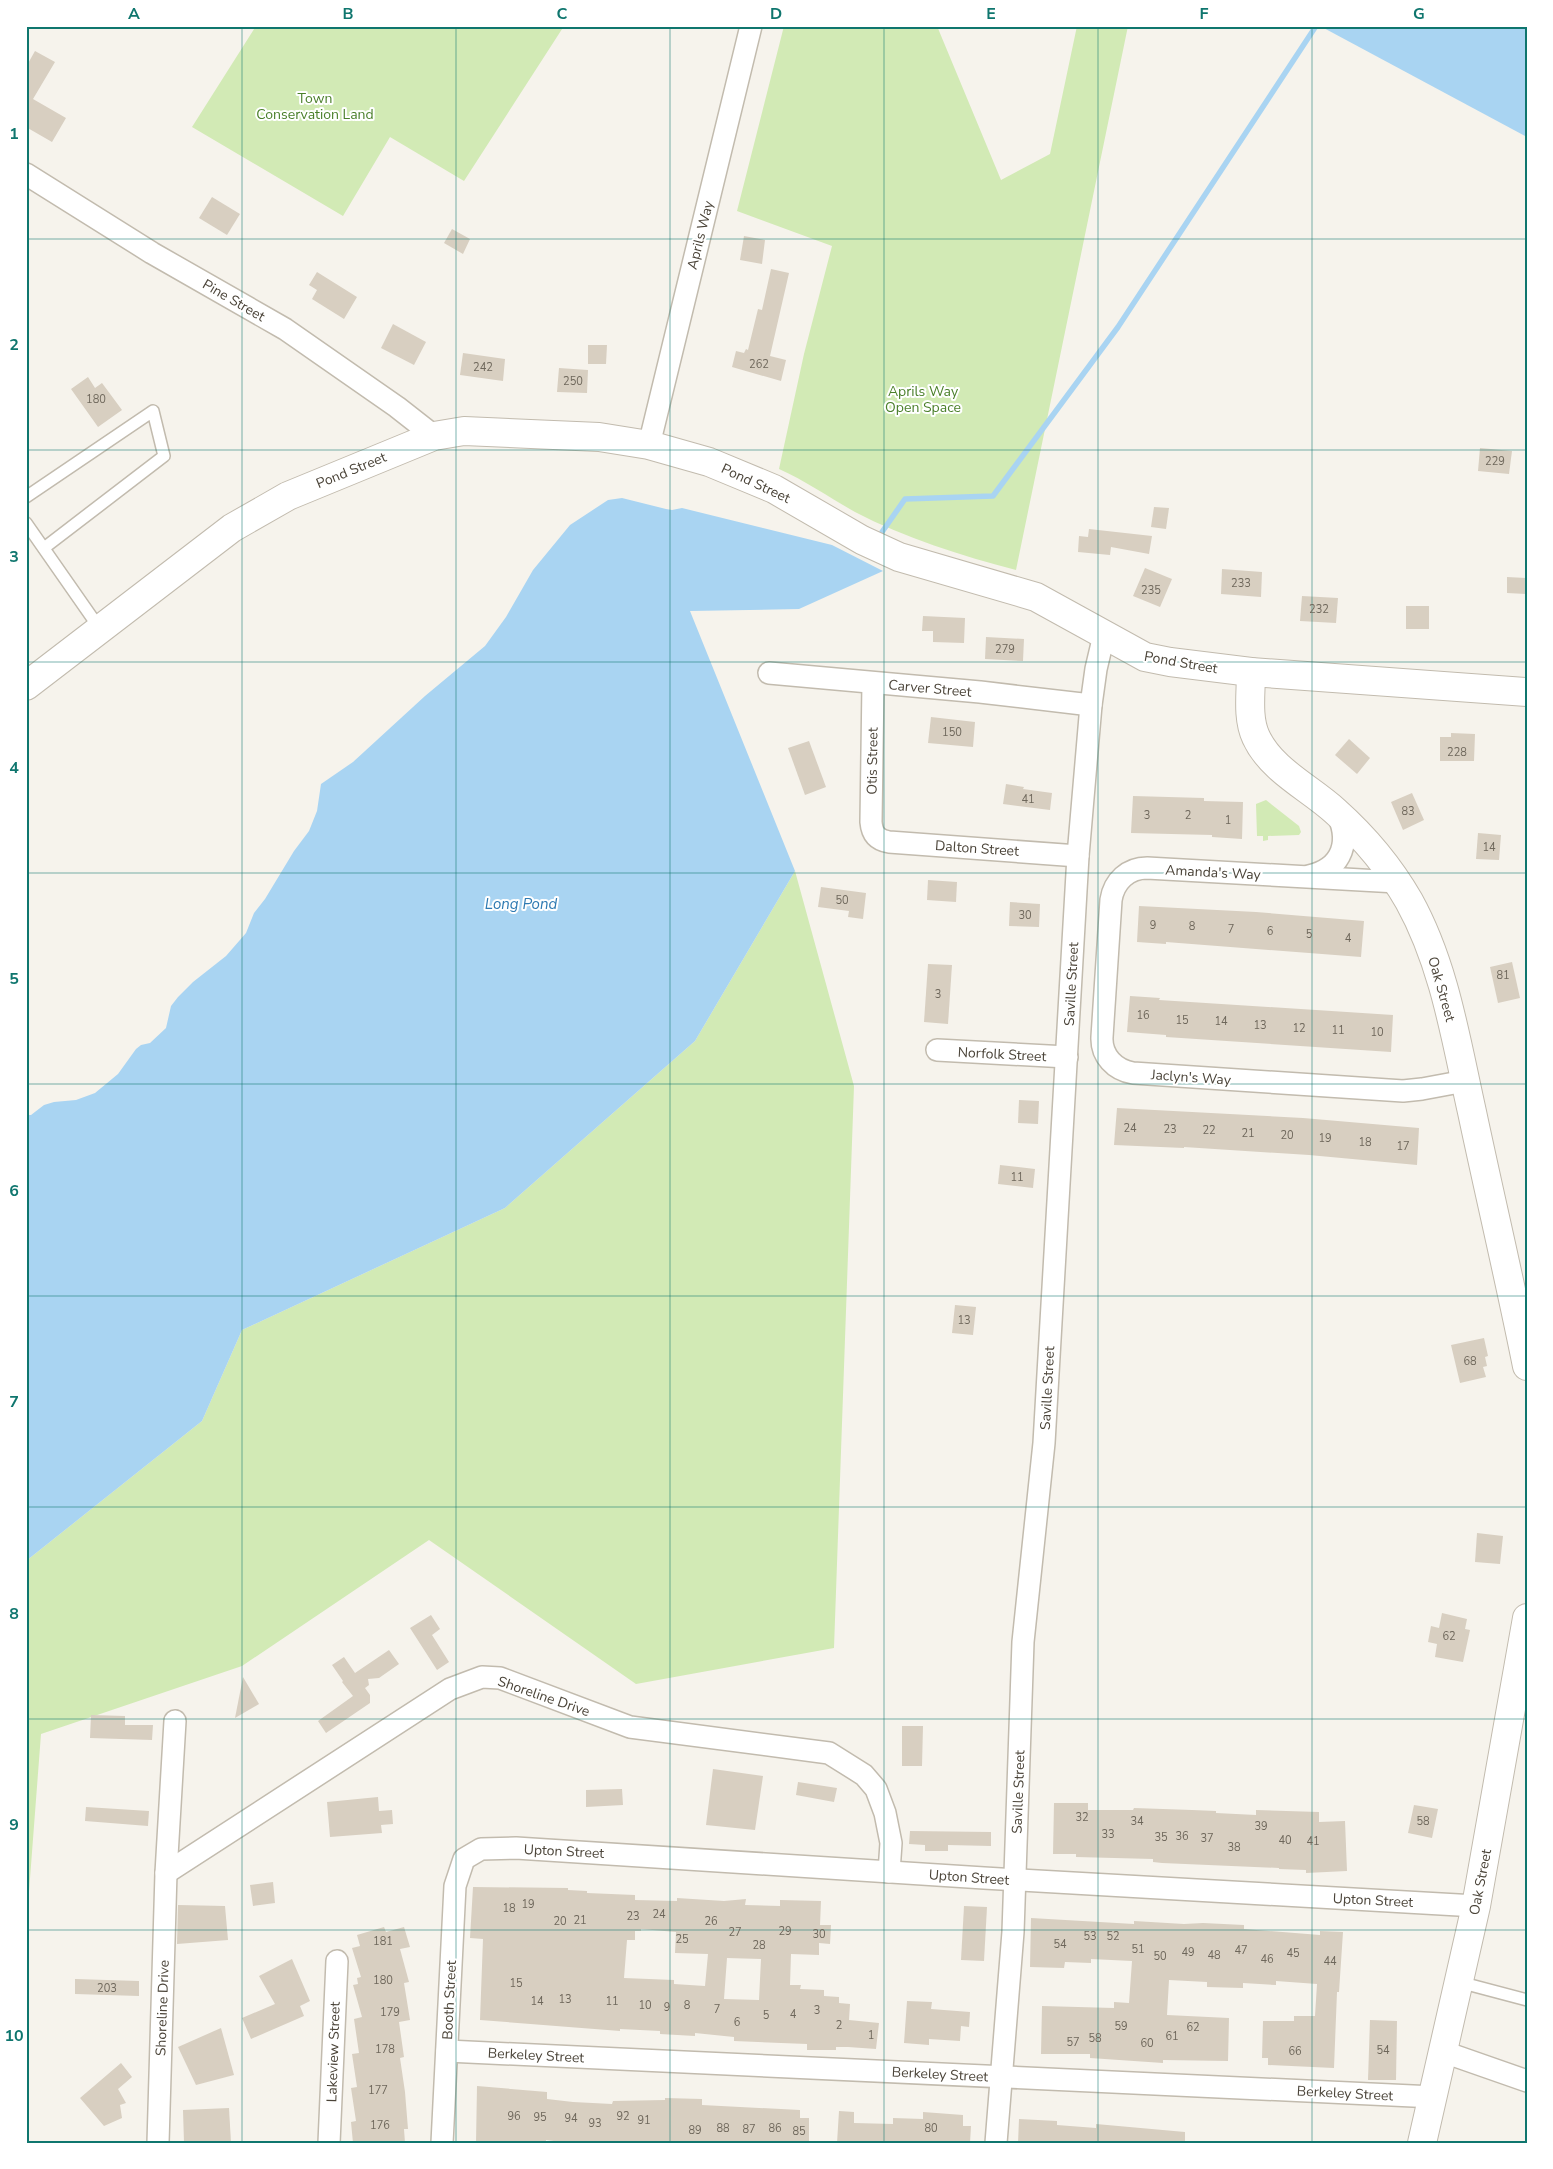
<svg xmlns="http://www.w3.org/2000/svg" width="1553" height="2169" viewBox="0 0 1553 2169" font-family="'Nunito Sans',sans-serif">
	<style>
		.green { fill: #d2eab5 }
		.water { fill: #a9d4f2 }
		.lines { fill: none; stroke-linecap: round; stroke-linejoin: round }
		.stream { stroke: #a9d4f2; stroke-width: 5.5 }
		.building { fill: #d8cfc1; fill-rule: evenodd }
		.service-casing { stroke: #c2bbae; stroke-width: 14 }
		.minor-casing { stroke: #c2bbae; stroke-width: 24 }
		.tertiary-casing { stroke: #c2bbae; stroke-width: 30 }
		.service { stroke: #fff; stroke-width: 11 }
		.minor { stroke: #fff; stroke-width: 21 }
		.tertiary { stroke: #fff; stroke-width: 28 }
		.grid { fill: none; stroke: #0f766e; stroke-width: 1; stroke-opacity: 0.55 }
		.labels { text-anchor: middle; stroke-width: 4; stroke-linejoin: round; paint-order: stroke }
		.number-label { font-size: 11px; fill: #6e675b }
		.park-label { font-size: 14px; fill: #4a7f2a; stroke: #fff }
		.street-label { font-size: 14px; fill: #4b4439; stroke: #fff }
		.water-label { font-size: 15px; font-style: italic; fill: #2e7ab2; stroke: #fff }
		.neatline { fill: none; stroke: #0f766e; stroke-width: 2 }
		.grid-label { font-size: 16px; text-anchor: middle; font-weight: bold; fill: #0f766e }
	</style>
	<rect width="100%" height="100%" fill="#f6f3ec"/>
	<!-- green -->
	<g class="green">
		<polygon points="256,26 564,26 464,181 390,137 343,216 192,127"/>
		<path d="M784 26H937L1001 180 1050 154 1077 26H1128L1016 570C962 556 905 538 855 512 830 498 806 481 779 469L804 354 832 246 737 211Z"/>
		<polygon points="1266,800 1299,826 1301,832 1299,835 1268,836 1268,840 1263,841 1263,836 1257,836 1256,804"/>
		<polygon points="795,871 854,1086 834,1648 636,1684 429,1540 242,1666 41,1734 26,1931 26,1561 202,1421 242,1330 505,1208 695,1041"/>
	</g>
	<!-- water -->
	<g class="water">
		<polygon points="1320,26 1527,26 1527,137"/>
		<polygon points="622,498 666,509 672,510 682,508 832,545 883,571 799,609 690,611 795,871 695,1041 505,1208 242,1330 202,1421 26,1561 26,1115 31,1115 44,1105 54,1102 76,1100 95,1093 118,1074 136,1049 141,1045 150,1043 166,1028 171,1006 178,997 193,982 226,956 246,933 254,913 265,899 294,851 309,831 317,811 321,784 353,762 425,696 485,646 506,617 533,570 570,525 608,500"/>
	</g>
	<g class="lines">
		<!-- stream -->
		<polyline class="stream" points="882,532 905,499 993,496 1118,327 1316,26"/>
	</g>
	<!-- building -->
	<g class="building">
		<polygon points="35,51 55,62 33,99 66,118 52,142 26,127 26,67"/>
		<polygon points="212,197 240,214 227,235 199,218"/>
		<polygon points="452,229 470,239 463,254 444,243"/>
		<polygon points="744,236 765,240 762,264 740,260"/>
		<polygon points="771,269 789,273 770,356 786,360 781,381 732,367 736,351 744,353 746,349 748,350 758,309 762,310"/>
		<polygon points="317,272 357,297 344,319 312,299 317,290 309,285"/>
		<polygon points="393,324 426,342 414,365 381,348"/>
		<polygon points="588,345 607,345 606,364 588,364"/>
		<polygon points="463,353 505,359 503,381 460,375"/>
		<polygon points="559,368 588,370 587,393 557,392"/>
		<polygon points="88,377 95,388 102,383 122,410 98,427 71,389"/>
		<polygon points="1480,448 1512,451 1509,474 1478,471"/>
		<polygon points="1154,507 1169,508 1166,529 1151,527"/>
		<polygon points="1089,529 1152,536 1149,554 1111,547 1110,555 1078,552 1079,536 1088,537"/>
		<polygon points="1145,568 1172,579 1160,607 1133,596"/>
		<polygon points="1222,569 1262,572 1261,597 1221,594"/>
		<polygon points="1507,577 1527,578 1527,594 1507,593"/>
		<polygon points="1302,596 1338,598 1336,623 1300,621"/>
		<rect x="1406" y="606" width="23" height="23"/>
		<polygon points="923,616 965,618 964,643 933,642 933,631 922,631"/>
		<polygon points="986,637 1024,639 1023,661 985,659"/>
		<polygon points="931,717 975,722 973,747 928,743"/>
		<polygon points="1451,733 1475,734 1474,761 1440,761 1440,737 1451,737"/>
		<polygon points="1349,739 1370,758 1357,774 1335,755"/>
		<polygon points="809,741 826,787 805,795 788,748"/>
		<polygon points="1006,784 1024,787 1023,789 1052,793 1050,810 1003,804"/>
		<polygon points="1412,793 1424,820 1403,830 1391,802"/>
		<polygon points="1133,796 1204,798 1204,801 1243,802 1242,839 1212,837 1212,835 1131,833"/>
		<polygon points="1478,833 1501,835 1499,860 1476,859"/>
		<polygon points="928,880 957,882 956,902 927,900"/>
		<polygon points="821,887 866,893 863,919 848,917 849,911 818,907"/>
		<polygon points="1010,902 1040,904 1039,927 1009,926"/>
		<polygon points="1139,906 1256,912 1364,921 1361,957 1166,942 1166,944 1137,942"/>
		<polygon points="1512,962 1520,998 1498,1003 1490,967"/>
		<polygon points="928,964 952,965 948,1024 924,1022"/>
		<polygon points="1130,996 1160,998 1159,1000 1393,1015 1391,1052 1166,1037 1166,1035 1127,1032"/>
		<polygon points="1019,1100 1039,1101 1038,1124 1018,1123"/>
		<polygon points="1117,1108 1303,1118 1419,1128 1417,1165 1309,1155 1184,1147 1184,1148 1114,1145"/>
		<polygon points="1000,1165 1035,1169 1033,1188 998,1184"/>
		<polygon points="955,1305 976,1307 973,1335 952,1333"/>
		<polygon points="1484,1338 1488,1356 1485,1357 1487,1366 1483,1367 1486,1377 1460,1383 1451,1345"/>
		<polygon points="1477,1533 1503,1536 1500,1564 1475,1562"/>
		<polygon points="1442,1613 1467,1619 1465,1629 1470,1630 1463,1662 1435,1657 1437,1644 1428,1642 1431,1626 1439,1628"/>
		<polygon points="431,1615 440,1629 432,1635 449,1662 437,1670 410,1628"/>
		<polygon points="389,1650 399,1664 379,1678 368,1679 369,1685 365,1688 370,1695 370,1703 326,1733 318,1721 353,1696 342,1682 343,1681 332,1665 344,1657 355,1673"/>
		<polygon points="243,1677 259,1704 235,1718"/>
		<polygon points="91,1715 125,1716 125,1725 153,1725 152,1740 90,1738"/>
		<polygon points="902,1726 923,1726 922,1766 902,1766"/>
		<polygon points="713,1769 763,1776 755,1830 706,1825"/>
		<polygon points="798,1782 837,1788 834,1802 796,1795"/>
		<polygon points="622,1789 623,1805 586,1807 586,1790"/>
		<polygon points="378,1797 379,1811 392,1810 393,1824 381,1825 382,1833 330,1837 327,1802"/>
		<polygon points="1054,1803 1088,1803 1088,1810 1133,1810 1134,1808 1192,1810 1216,1811 1216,1813 1256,1815 1256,1810 1319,1812 1319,1822 1345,1821 1347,1871 1306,1873 1306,1870 1279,1869 1279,1868 1162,1863 1153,1862 1153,1859 1076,1857 1076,1854 1053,1854"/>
		<polygon points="1414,1805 1438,1809 1432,1838 1408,1833"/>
		<polygon points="86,1807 149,1811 148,1826 85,1821"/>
		<polygon points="910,1831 991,1832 991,1846 948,1845 948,1851 925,1851 925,1845 909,1844"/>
		<polygon points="273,1882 275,1903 253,1906 250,1885"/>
		<path d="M473 1887 568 1888V1890L587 1891V1893L635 1895V1900L677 1901V1898L724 1901 746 1899 745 1905 780 1906V1900L821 1901 820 1925H831L830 1944 819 1943V1955L791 1954 790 1985H801L800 1989 824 1990V1996L839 1997V2003L850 2004 849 2020 879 2023 876 2049 848 2047H836V2050H807V2044L734 2041V2037L695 2033V2036L660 2034V2031L620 2029V2031L480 2020 483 1939 470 1938ZM641 1929 676 1932 675 1953 708 1954 705 1986 674 1984V1980L624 1978 627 1940H635V1931H641ZM727 1958 761 1959 759 2000 724 1999Z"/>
		<polygon points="178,1905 225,1906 228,1940 177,1944"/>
		<polygon points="964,1906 987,1907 984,1961 961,1960"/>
		<polygon points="1031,1918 1134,1924 1134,1921 1184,1924 1203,1923 1244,1925 1244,1929 1320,1935 1320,1931 1343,1932 1339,1992 1337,1992 1334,2068 1268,2065 1268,2058 1262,2058 1263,2021 1294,2021 1294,2016 1315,2016 1317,1984 1276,1981 1276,1985 1243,1983 1243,1988 1207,1987 1207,1982 1169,1980 1167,2015 1229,2018 1228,2061 1163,2060 1163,2063 1090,2058 1090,2054 1041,2054 1042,2006 1114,2008 1114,2002 1129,2003 1132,1961 1091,1959 1091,1963 1065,1962 1064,1968 1030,1967"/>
		<polygon points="384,1927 386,1932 404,1927 410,1947 400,1949 409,1982 404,1983 410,2020 399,2022 404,2057 400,2058 405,2092 408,2129 404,2129 405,2143 353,2143 351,2122 356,2121 351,2088 357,2087 352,2054 359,2053 354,2019 362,2017 353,1985 358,1984 357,1978 361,1977 352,1948 360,1946 357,1935"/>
		<polygon points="292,1959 310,2001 300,2006 304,2016 251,2039 242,2018 275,2004 259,1976"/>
		<polygon points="75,1979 139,1981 139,1996 75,1994"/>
		<polygon points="907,2001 932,2002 931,2009 970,2012 969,2027 961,2026 960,2041 929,2039 929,2045 904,2043"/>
		<polygon points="1370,2020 1397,2021 1396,2080 1368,2080"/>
		<polygon points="221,2028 234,2075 196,2085 178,2047"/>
		<polygon points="121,2063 132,2077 118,2089 126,2103 120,2105 122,2118 104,2126 80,2098"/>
		<polygon points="477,2086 547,2092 547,2099 573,2102 612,2104 613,2101 665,2100 665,2098 702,2099 702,2105 800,2110 800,2118 809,2118 809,2143 569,2143 546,2140 546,2143 476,2143"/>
		<polygon points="229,2108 231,2143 184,2143 183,2110"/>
		<polygon points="839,2111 854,2112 854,2123 893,2124 893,2118 923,2119 923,2112 963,2115 963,2126 971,2126 970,2143 837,2143"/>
		<polygon points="1019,2119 1057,2121 1057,2125 1096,2128 1096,2124 1185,2132 1185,2143 1018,2143"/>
	</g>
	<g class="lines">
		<defs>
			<g id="service">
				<polyline points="26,497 153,411 164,456 44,548"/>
				<polyline points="26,523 100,629"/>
				<polyline points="1459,1982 1527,2000"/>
			</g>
			<g id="minor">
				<polyline points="26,174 152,253 285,329 397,407 434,436"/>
				<polyline points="649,445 751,26"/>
				<polyline points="769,673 980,692 1091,705"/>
				<path d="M873 683 871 822C872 834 877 840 889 842L1078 856"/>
				<path d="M1309 876C1344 868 1351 840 1336 811"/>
				<path d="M1397 882 1147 868C1128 868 1114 881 1111 900L1102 1037C1101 1056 1115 1070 1133 1073L1403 1091 1422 1089 1465 1081"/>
				<polyline points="937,1050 1067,1057"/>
				<polyline points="166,1873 450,1689 482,1677 500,1678 630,1727 829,1753 864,1775 876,1789 885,1813 891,1843 889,1872"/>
				<polyline points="447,2051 1434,2097"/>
				<polyline points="1444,2052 1527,2081"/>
				<polyline points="158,2143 166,1873 175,1721"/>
				<polyline points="329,2143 337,1961"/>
				<polyline points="442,2143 455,1886 464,1859 481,1849 516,1848 984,1878 1476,1906"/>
				<polyline points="996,2143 1013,1932 1023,1642 1044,1443 1078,856 1091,705 1096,669 1104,635"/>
			</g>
			<g id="tertiary">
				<path d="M1251 672C1251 693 1247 718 1256 737 1271 770 1310 788 1335 811 1363 836 1390 868 1409 901 1445 966 1456 1041 1472 1112 1490 1197 1510 1281 1527 1366"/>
				<polyline points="26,686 232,528 288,496 434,436 464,431 599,437 649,445 709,462 774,489 862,540 899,557 1036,597 1145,657 1170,662 1251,672 1527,692"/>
				<polyline points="1422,2143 1476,1906 1527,1618"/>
			</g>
		</defs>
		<!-- service casing -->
		<use href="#service" class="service-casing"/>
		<!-- minor casing -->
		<use href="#minor" class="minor-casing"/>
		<!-- tertiary casing -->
		<use href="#tertiary" class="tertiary-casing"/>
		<!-- service -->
		<use href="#service" class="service"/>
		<!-- minor -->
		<use href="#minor" class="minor"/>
		<!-- tertiary -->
		<use href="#tertiary" class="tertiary"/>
	</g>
	<!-- grid -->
	<path class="grid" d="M242 26V2143M456 26V2143M670 26V2143M884 26V2143M1098 26V2143M1312 26V2143M26 239H1527M26 450H1527M26 662H1527M26 873H1527M26 1084H1527M26 1296H1527M26 1507H1527M26 1719H1527M26 1930H1527"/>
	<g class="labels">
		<!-- number labels -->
		<g class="number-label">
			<text x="759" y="368">262</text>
			<text x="483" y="371">242</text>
			<text x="573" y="385">250</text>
			<text x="96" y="403">180</text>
			<text x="1495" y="465">229</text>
			<text x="1241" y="587">233</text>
			<text x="1151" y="594">235</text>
			<text x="1319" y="613">232</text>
			<text x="1005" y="653">279</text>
			<text x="952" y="736">150</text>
			<text x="1457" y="756">228</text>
			<text x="1028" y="803">41</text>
			<text x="1408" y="815">83</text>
			<text x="1147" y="819">3</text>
			<text x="1188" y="819">2</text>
			<text x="1228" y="824">1</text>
			<text x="1489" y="851">14</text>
			<text x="842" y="904">50</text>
			<text x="1025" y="919">30</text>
			<text x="1153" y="929">9</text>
			<text x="1192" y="930">8</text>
			<text x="1231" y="933">7</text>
			<text x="1270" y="935">6</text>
			<text x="1309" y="938">5</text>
			<text x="1348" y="942">4</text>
			<text x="1503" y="979">81</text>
			<text x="938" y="998">3</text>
			<text x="1143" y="1019">16</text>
			<text x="1182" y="1024">15</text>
			<text x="1221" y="1025">14</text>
			<text x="1260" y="1029">13</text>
			<text x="1299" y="1032">12</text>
			<text x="1338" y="1034">11</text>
			<text x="1377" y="1036">10</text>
			<text x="1130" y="1132">24</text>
			<text x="1170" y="1133">23</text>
			<text x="1209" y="1134">22</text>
			<text x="1248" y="1137">21</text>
			<text x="1287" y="1139">20</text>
			<text x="1325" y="1142">19</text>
			<text x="1365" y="1146">18</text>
			<text x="1403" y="1150">17</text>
			<text x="1017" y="1181">11</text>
			<text x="964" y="1324">13</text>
			<text x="1470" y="1365">68</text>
			<text x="1449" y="1640">62</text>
			<text x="1082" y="1821">32</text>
			<text x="1137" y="1825">34</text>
			<text x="1423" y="1825">58</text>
			<text x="1261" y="1830">39</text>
			<text x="1108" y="1838">33</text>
			<text x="1182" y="1840">36</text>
			<text x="1161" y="1841">35</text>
			<text x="1207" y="1842">37</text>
			<text x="1285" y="1844">40</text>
			<text x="1313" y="1845">41</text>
			<text x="1234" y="1851">38</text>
			<text x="528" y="1908">19</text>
			<text x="509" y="1912">18</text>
			<text x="659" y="1918">24</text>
			<text x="633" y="1920">23</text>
			<text x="580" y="1924">21</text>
			<text x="560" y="1925">20</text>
			<text x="711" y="1925">26</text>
			<text x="785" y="1935">29</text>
			<text x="735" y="1936">27</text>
			<text x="819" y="1938">30</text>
			<text x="1090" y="1940">53</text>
			<text x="1113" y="1940">52</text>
			<text x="682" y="1943">25</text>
			<text x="383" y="1945">181</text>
			<text x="1060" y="1948">54</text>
			<text x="759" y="1949">28</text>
			<text x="1138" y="1953">51</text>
			<text x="1241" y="1954">47</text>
			<text x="1188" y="1956">49</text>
			<text x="1293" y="1957">45</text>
			<text x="1214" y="1959">48</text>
			<text x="1160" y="1960">50</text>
			<text x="1267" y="1963">46</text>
			<text x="1330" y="1965">44</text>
			<text x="383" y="1984">180</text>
			<text x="516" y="1987">15</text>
			<text x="107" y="1992">203</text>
			<text x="565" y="2003">13</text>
			<text x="537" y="2005">14</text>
			<text x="612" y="2005">11</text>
			<text x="645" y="2009">10</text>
			<text x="687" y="2009">8</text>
			<text x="667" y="2011">9</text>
			<text x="717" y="2013">7</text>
			<text x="817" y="2014">3</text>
			<text x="390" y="2016">179</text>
			<text x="793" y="2018">4</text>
			<text x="766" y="2019">5</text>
			<text x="737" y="2026">6</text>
			<text x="839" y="2029">2</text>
			<text x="1121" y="2030">59</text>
			<text x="1193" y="2031">62</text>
			<text x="871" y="2039">1</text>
			<text x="1172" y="2040">61</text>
			<text x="1095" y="2042">58</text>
			<text x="1073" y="2046">57</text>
			<text x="1147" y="2047">60</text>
			<text x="385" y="2053">178</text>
			<text x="1383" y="2054">54</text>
			<text x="1295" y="2055">66</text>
			<text x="378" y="2094">177</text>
			<text x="514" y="2120">96</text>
			<text x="623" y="2120">92</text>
			<text x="540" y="2121">95</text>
			<text x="571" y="2122">94</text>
			<text x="644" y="2124">91</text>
			<text x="595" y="2127">93</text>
			<text x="380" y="2129">176</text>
			<text x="723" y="2132">88</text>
			<text x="775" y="2132">86</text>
			<text x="931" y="2132">80</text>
			<text x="749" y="2133">87</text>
			<text x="695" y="2134">89</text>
			<text x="799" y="2135">85</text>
		</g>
		<!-- park labels -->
		<g class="park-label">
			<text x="315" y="103">Town<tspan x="315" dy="16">Conservation Land</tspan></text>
			<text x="923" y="396">Aprils Way<tspan x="923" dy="16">Open Space</tspan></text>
		</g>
		<!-- street labels -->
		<g class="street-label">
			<text transform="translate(700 235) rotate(-76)" y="5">Aprils Way</text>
			<text transform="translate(234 300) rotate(30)" y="5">Pine Street</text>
			<text transform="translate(351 470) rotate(-22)" y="5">Pond Street</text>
			<text transform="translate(756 483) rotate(25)" y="5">Pond Street</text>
			<text transform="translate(1181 662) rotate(10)" y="5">Pond Street</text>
			<text transform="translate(930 688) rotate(5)" y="5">Carver Street</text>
			<text transform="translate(872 761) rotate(-89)" y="5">Otis Street</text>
			<text transform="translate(977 848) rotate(4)" y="5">Dalton Street</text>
			<text transform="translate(1213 872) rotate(3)" y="5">Amanda's Way</text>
			<text transform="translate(1071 984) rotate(-87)" y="5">Saville Street</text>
			<text transform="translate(1442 989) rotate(74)" y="5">Oak Street</text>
			<text transform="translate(1002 1054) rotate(3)" y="5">Norfolk Street</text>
			<text transform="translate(1191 1077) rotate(4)" y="5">Jaclyn's Way</text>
			<text transform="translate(1047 1388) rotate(-87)" y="5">Saville Street</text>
			<text transform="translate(544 1696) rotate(19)" y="5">Shoreline Drive</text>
			<text transform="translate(1018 1792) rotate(-88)" y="5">Saville Street</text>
			<text transform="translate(564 1851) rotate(3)" y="5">Upton Street</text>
			<text transform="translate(969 1877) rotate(4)" y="5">Upton Street</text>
			<text transform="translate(1480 1882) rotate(-79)" y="5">Oak Street</text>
			<text transform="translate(1373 1900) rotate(3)" y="5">Upton Street</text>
			<text transform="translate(449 2000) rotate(-87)" y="5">Booth Street</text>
			<text transform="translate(162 2008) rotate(-88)" y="5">Shoreline Drive</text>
			<text transform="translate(333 2052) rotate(-88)" y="5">Lakeview Street</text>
			<text transform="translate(536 2055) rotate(3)" y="5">Berkeley Street</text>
			<text transform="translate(940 2074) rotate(3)" y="5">Berkeley Street</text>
			<text transform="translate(1345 2093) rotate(3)" y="5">Berkeley Street</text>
		</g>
		<!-- water labels -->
		<g class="water-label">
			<text x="521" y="909">Long Pond</text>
		</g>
	</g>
	<!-- border -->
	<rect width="1553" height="2169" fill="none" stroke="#ffffff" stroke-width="55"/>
	<rect x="28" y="28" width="1498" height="2114" class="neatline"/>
	<g class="grid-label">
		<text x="134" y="19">A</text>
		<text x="348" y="19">B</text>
		<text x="562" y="19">C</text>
		<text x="776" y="19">D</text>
		<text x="991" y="19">E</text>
		<text x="1204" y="19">F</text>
		<text x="1419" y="19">G</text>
		<text x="14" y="139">1</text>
		<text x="14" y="350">2</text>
		<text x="14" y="562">3</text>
		<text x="14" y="773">4</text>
		<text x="14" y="984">5</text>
		<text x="14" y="1196">6</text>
		<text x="14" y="1407">7</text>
		<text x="14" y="1619">8</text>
		<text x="14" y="1830">9</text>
		<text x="14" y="2041">10</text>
	</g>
</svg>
